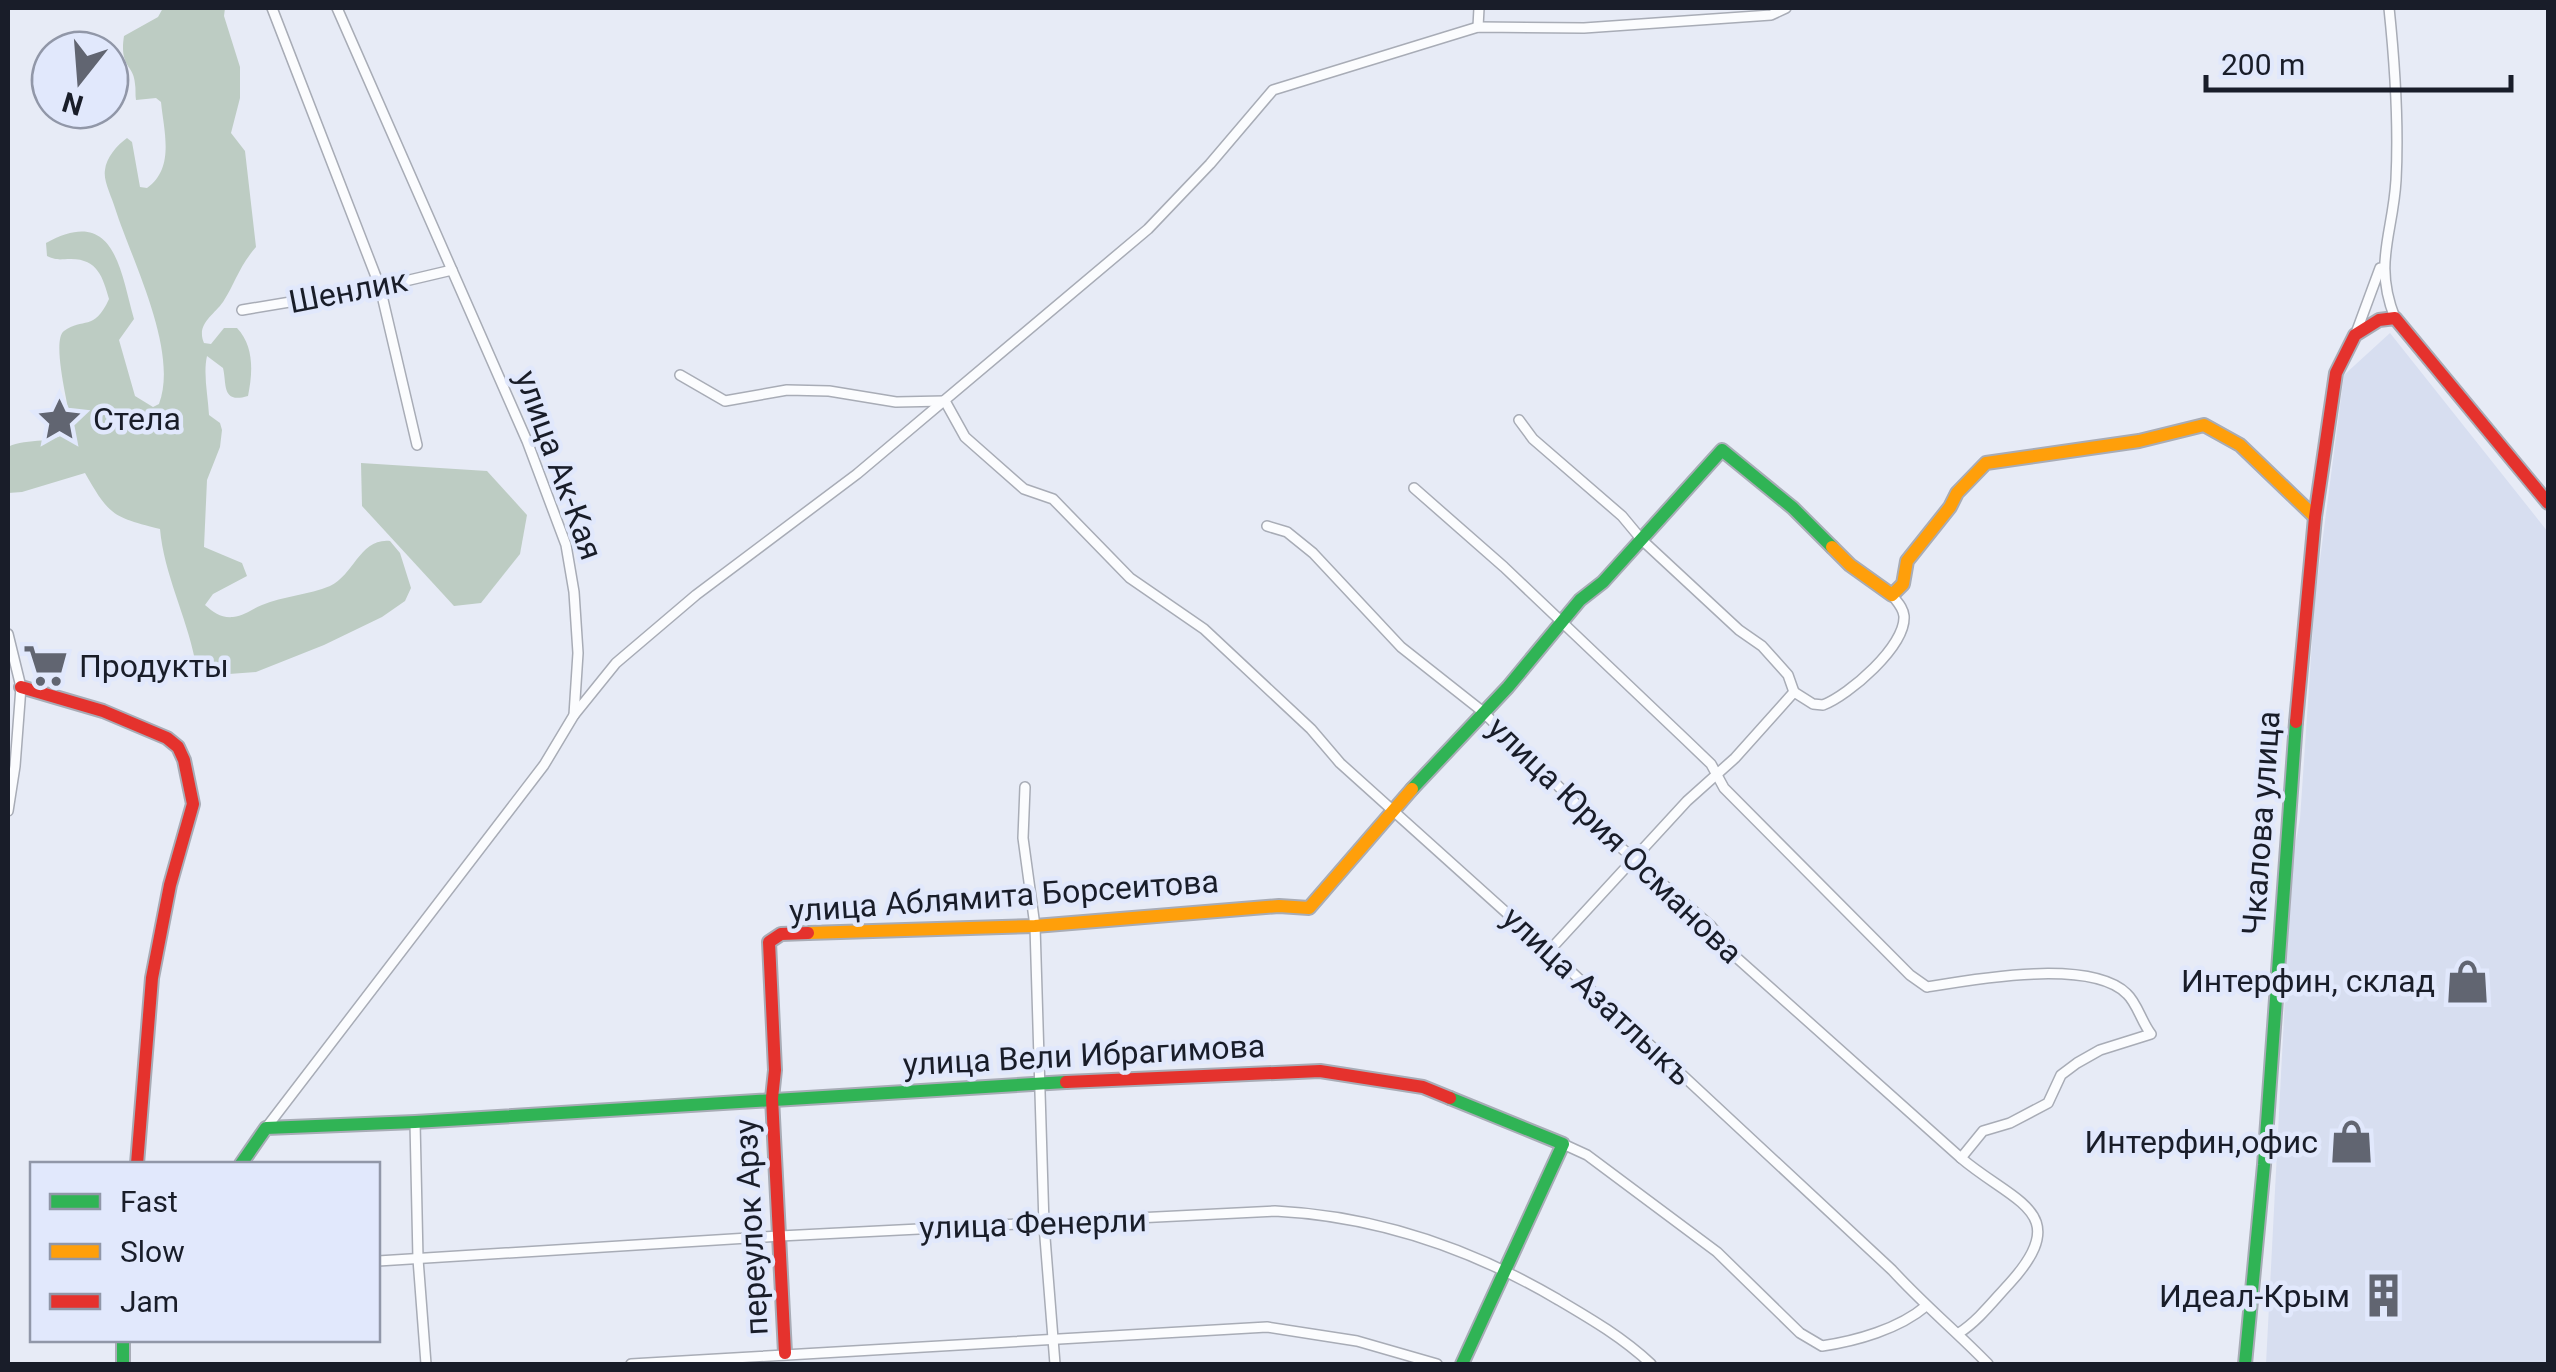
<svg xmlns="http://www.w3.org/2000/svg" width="2556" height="1372" viewBox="0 0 2556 1372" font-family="Roboto,sans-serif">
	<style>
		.built { fill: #d7def0 }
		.forest { fill: #bdccc3 }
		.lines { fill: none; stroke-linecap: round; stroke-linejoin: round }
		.street-casing { stroke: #a8acb6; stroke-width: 12 }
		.fast-casing { stroke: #a8acb6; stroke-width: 16 }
		.slow-casing { stroke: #a8acb6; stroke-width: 16 }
		.jam-casing { stroke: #a8acb6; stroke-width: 16 }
		.street { stroke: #fbfcfe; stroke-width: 9 }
		.fast { stroke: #30b455; stroke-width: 12 }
		.slow { stroke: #ff9f0a; stroke-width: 12 }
		.jam { stroke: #e5322d; stroke-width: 12 }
		.labels { text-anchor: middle; stroke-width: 9; stroke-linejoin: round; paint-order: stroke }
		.street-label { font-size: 32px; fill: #191d29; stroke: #e1e8fc }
		.poi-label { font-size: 32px; fill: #191d29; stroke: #e1e8fc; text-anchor: end }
	</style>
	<rect width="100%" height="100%" fill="#e7ebf6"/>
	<!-- built -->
	<polygon class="built" points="2390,333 2548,532 2548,1364 2266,1364 2292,862 2300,819 2315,598 2344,375"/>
	<!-- forest -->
	<g class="forest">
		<path d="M163 8H225L224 16 240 67V98L231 133 245 151 256 247C238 268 236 282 223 302 213 316 196 324 204 343L211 344 224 328H237C254 346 253 372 248 396 221 404 227 384 223 368L207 356C203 374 208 395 209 415L220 423 222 430 220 447 207 480 204 547 242 563 247 576 213 594 205 605C214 613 221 618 233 617 244 616 252 609 262 605 283 596 309 595 330 586 354 575 360 538 390 541L400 553 411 588 405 601 382 617 324 645 256 672 229 674 195 660C186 615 164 574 160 529 112 517 109 515 85 473L22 492 8 493V447C27 437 58 446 72 427 69 410 51 340 64 331 83 317 94 332 109 299 103 278 98 259 71 259 60 259 58 261 47 256L46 243C115 205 120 270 134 319L119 340 135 396 153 407 159 404C179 351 132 261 115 208 112 197 103 181 105 170 106 158 117 145 127 138L132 142 140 187 147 188C175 168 164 132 161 102L156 98 136 100C135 95 136 89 135 84 134 64 119 68 124 36L158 17Z"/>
		<polygon points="361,463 487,471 527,515 520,554 481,603 454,606 362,506"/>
	</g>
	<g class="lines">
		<defs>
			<g id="street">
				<polyline points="272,8 380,287 417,445"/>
				<path d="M2389 8C2395 65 2399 121 2396 180 2393 234 2373 263 2395 318"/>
				<polyline points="1478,27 1479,8"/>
				<polyline points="242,310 380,287 452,270"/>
				<polyline points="2356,333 2380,268"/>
				<path d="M680 375 725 401 787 390 829 391 896 402 945 401 965 437 1024 489 1053 499 1130 578 1204 629 1311 729 1340 763 1549 951 1892 1270C1923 1304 1957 1332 1988 1364"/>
				<polyline points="1519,420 1533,439 1622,516 1642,540 1739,630 1762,646 1788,675 1794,692"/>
				<path d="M1267 526 1287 532 1313 553 1401 647 1482 711 1618 845 1711 926 1737 958 1961 1158 1983 1131 2010 1123 2048 1103 2061 1075 2077 1063 2100 1050 2151 1034C2142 1023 2137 1003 2127 994 2091 958 1974 979 1927 987L1910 975 1724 788 1711 764 1686 740 1504 567 1414 488"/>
				<polyline points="8,634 21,687 15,766 8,811"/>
				<polyline points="574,715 616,663 696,595 857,474 1148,229 1210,164 1273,90 1478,27 1584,28 1771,15 1786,8"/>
				<polyline points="1025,787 1023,838 1035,926 1044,1225 1055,1364"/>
				<path d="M1549 951 1687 801 1735 758 1794 692 1813 704 1823 705C1849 695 1906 646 1904 616 1903 607 1897 602 1892 595"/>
				<polyline points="415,1122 418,1259 426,1364"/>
				<polyline points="266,1128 544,765 574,715 578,653 574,592 566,545 527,441 337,8"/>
				<path d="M1563 1144 1587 1155 1717 1252 1800 1333 1822 1346C1856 1341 1899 1329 1926 1306"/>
				<path d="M378 1261 780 1236 1275 1211C1376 1216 1470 1248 1557 1299 1591 1319 1622 1337 1651 1364"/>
				<path d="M1959 1333C1978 1321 1994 1300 2009 1284 2075 1212 2014 1203 1961 1158"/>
				<polyline points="631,1364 1267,1327 1357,1341 1437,1364"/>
			</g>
			<g id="fast">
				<polyline points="1412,789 1508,687 1580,600 1603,582 1722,450 1793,508 1832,547"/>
				<polyline points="1450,1098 1563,1144 1462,1364"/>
				<polyline points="241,1164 266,1128 415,1122 1066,1082"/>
				<polyline points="123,1340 123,1364"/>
				<polyline points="2245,1364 2264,1165 2296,722"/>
			</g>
			<g id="slow">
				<polyline points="1832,547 1850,565 1892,595 1903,584 1907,561 1950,507 1957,493 1986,463 2139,441 2204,425 2240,445 2315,517"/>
				<polyline points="808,933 1035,926 1279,906 1309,908 1412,789"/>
			</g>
			<g id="jam">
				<polyline points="21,687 103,711 167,738 178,747 184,760 193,804 170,885 152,978 137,1164"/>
				<polyline points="2296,722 2315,517 2336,373 2355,335 2379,320 2395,318 2548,503"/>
				<polyline points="1066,1082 1320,1071 1423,1087 1450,1098"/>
				<polyline points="785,1353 772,1098 775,1070 769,942 781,934 808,933"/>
			</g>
		</defs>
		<!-- street casing -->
		<use href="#street" class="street-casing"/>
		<!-- fast casing -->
		<use href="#fast" class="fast-casing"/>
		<!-- slow casing -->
		<use href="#slow" class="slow-casing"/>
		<!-- jam casing -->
		<use href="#jam" class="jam-casing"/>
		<!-- street -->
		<use href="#street" class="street"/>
		<!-- fast -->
		<use href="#fast" class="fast"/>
		<!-- slow -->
		<use href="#slow" class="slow"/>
		<!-- jam -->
		<use href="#jam" class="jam"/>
	</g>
	<!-- icons -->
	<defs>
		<symbol id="sight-bare" viewBox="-9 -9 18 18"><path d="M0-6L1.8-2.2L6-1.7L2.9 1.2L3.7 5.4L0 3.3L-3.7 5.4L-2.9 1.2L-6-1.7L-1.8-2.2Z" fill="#616571" stroke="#e1e8fc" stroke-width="2.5" paint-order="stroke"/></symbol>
		<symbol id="supermarket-bare" viewBox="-9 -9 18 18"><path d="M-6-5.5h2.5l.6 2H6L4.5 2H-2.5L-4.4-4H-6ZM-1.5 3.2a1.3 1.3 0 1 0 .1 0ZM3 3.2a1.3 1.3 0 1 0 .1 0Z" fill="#616571" stroke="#e1e8fc" stroke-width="2.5" paint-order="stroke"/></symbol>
		<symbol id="shop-bare" viewBox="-9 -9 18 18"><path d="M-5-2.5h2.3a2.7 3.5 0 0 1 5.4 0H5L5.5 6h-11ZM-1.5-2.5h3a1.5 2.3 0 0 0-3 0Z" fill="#616571" stroke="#e1e8fc" stroke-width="2.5" paint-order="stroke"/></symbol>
		<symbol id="building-bare" viewBox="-9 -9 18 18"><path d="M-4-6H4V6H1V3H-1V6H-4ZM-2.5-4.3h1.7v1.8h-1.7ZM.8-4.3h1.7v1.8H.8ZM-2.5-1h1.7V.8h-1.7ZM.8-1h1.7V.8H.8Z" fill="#616571" stroke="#e1e8fc" stroke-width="2.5" paint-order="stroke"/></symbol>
	</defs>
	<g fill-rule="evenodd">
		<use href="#sight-bare" x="28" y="388" width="63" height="63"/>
		<use href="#supermarket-bare" x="14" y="634" width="63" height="63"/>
		<use href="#shop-bare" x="2436" y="950" width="63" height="63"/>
		<use href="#shop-bare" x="2320" y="1110" width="63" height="63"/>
		<use href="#building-bare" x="2352" y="1264" width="63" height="63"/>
	</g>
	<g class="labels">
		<!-- street labels -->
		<g class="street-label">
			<text transform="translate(348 291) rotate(-11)" y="11">Шенлик</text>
			<text transform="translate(559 465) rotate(70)" y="11">улица Ак-Кая</text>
			<text transform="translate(2261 823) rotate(-86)" y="11">Чкалова улица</text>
			<text transform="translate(1615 840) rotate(44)" y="11">улица Юрия Османова</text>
			<text transform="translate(1004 896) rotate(-4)" y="11">улица Аблямита Борсеитова</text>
			<text transform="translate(1597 996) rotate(43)" y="11">улица Азатлыкъ</text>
			<text transform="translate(1084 1055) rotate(-3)" y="11">улица Вели Ибрагимова</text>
			<text transform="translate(1033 1224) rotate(-2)" y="11">улица Фенерли</text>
			<text transform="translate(751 1227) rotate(-93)" y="11">переулок Арзу</text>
		</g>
		<!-- poi labels -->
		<g class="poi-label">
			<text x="93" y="430" text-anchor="start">Стела</text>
			<text x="79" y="677" text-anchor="start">Продукты</text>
			<text x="2435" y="992">Интерфин, склад</text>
			<text x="2318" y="1153">Интерфин,офис</text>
			<text x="2350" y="1307">Идеал-Крым</text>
		</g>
	</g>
	<!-- border -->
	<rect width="2556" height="1372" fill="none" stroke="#191d29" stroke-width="20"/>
	<!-- legend -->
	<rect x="30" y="1162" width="350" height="180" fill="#e1e8fc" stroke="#9197a8" stroke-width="2.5"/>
	<rect x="50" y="1194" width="50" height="15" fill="#30b455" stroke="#9197a8" stroke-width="2.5"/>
	<text x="120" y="1212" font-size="30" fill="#191d29">Fast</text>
	<rect x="50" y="1244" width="50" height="15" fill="#ff9f0a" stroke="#9197a8" stroke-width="2.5"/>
	<text x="120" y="1262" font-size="30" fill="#191d29">Slow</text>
	<rect x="50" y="1294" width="50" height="15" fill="#e5322d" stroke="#9197a8" stroke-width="2.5"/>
	<text x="120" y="1312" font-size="30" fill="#191d29">Jam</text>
	<!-- north arrow -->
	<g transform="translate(80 80) rotate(197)"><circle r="48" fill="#e1e8fc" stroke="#9197a8" stroke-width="2.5"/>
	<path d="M0-8L18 38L0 25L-18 38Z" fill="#616571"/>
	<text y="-15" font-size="28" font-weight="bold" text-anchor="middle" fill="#191d29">N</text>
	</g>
	<!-- scale -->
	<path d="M2206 75v15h305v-15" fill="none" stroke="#191d29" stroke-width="5"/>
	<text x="2221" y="75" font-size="30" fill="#191d29" stroke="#e1e8fc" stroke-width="8" paint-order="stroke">200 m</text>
</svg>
